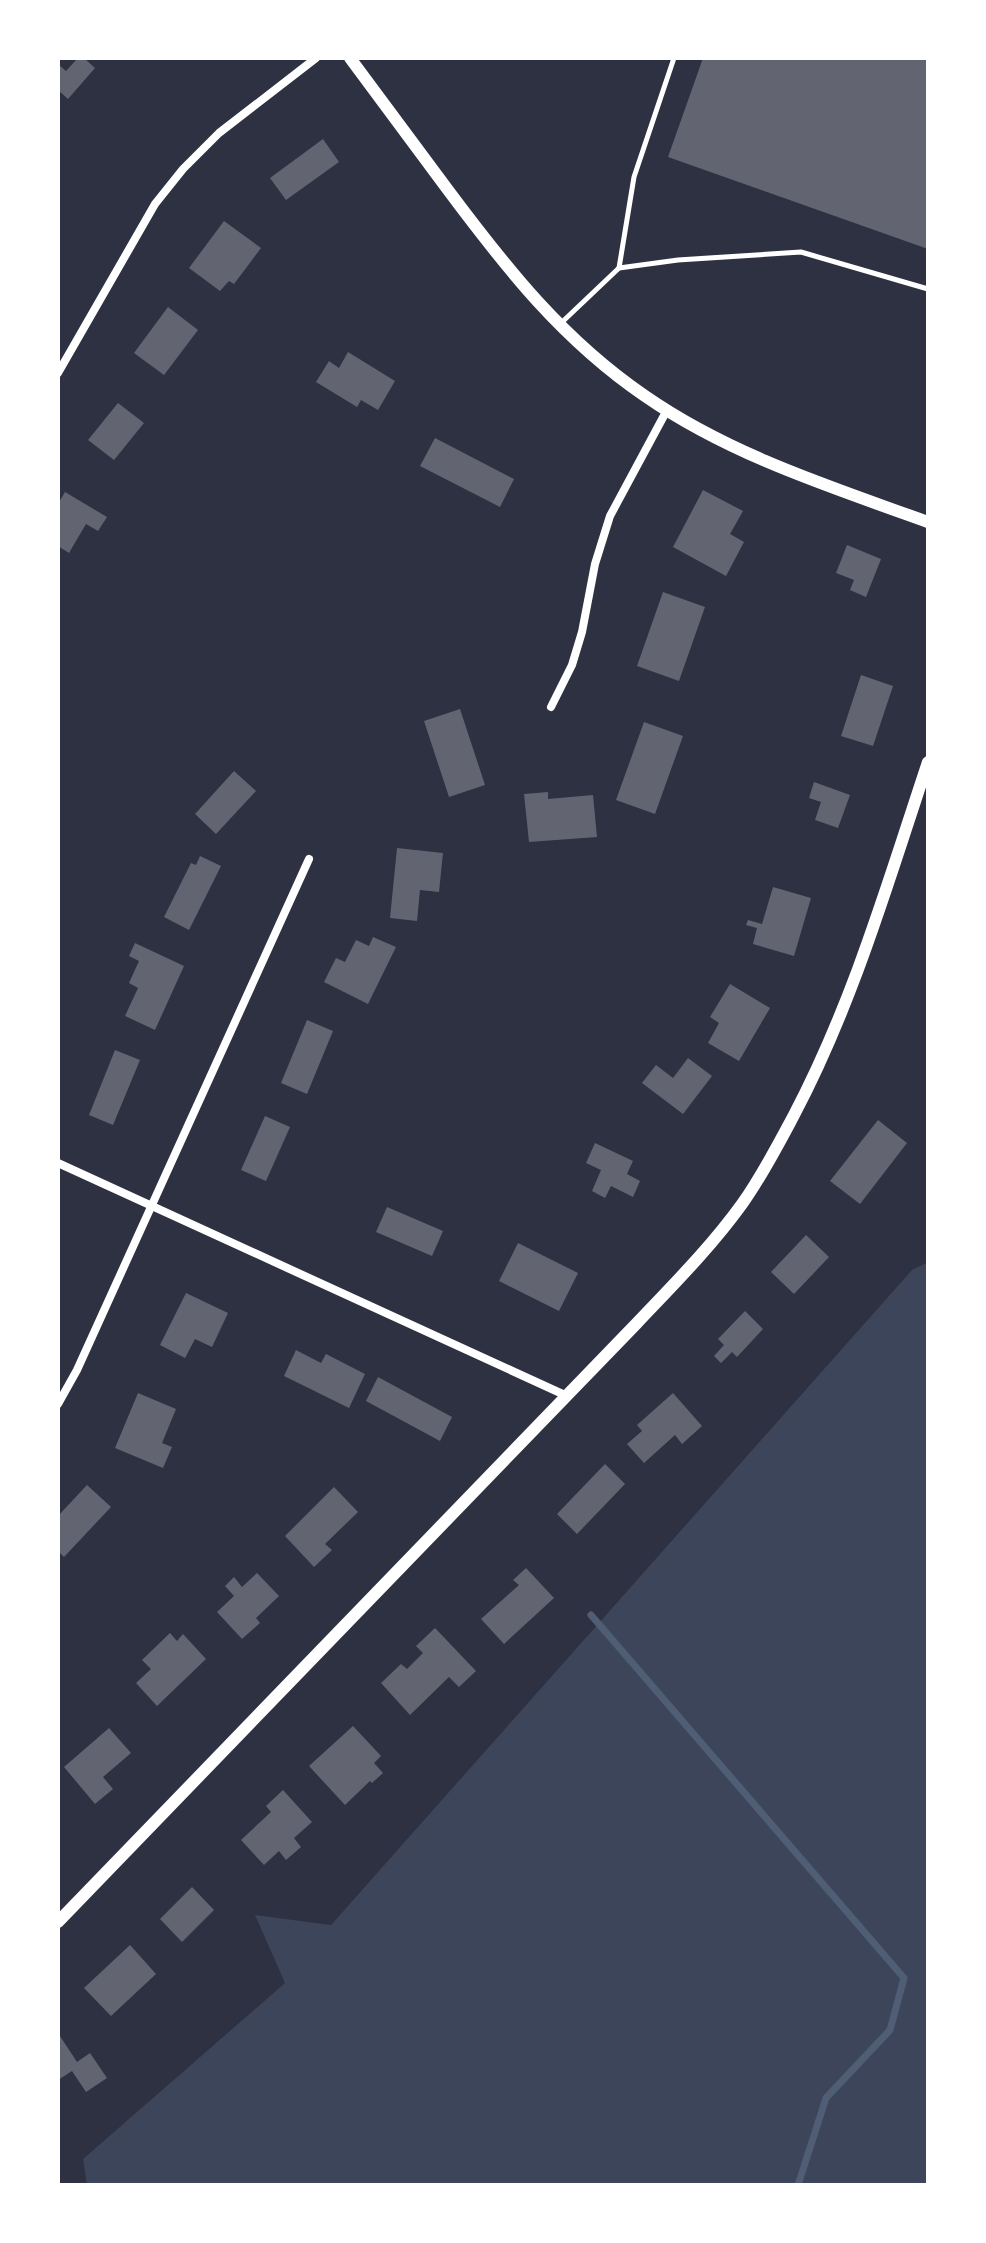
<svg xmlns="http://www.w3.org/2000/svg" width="986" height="2243" viewBox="0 0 986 2243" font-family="'Noto Serif',serif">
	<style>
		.green { fill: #3c4559 }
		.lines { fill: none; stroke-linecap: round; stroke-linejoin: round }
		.stream { stroke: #4f5d75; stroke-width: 7 }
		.building { fill: #626471 }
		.service { stroke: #fff; stroke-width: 5 }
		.minor { stroke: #fff; stroke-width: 8 }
		.tertiary { stroke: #fff; stroke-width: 12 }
	</style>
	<rect width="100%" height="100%" fill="#2d3142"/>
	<!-- green -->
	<polygon class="green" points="928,1262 928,2185 87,2185 83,2159 285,1983 255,1915 331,1925 912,1270"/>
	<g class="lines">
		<!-- stream -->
		<polyline class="stream" points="591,1615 904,1978 890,2030 826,2098 798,2185"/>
	</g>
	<!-- building -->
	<g class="building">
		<polygon points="78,58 84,58 95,68 68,99 58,90 58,64 66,71"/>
		<polygon points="703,58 928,58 928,249 668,157"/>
		<polygon points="323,139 339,162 286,200 270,178"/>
		<polygon points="224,221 261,248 234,284 229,281 220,291 189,268"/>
		<polygon points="168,307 198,330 164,375 134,353"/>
		<polygon points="348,352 395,381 378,410 361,400 357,407 316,382 329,361 339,368"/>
		<polygon points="118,403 144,423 114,460 88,440"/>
		<polygon points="435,438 514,479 500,507 420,466"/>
		<polygon points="703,490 743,511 730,534 744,542 726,576 673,547"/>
		<polygon points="65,492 107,517 98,531 86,524 69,553 58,546 58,504"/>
		<polygon points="847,545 881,559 866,597 850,590 854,580 836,573"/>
		<polygon points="663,592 705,607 679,681 637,666"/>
		<polygon points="861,675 893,686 873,746 841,736"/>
		<polygon points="460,709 485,785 449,797 424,721"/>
		<polygon points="644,722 683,736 655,814 616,800"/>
		<polygon points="234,771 256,791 216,834 195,814"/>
		<polygon points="814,782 850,795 838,828 815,820 821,802 809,798"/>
		<polygon points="548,792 548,799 593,795 597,837 529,842 524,794"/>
		<polygon points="397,848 443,853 439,892 420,890 417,921 390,918"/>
		<polygon points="200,856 221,866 189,930 164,917 191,863 196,865"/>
		<polygon points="773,887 811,898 794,956 753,944 757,928 746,925 748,920 762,924"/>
		<polygon points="373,937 396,947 368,1004 324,982 336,958 345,962 356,940 369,946"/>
		<polygon points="135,943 184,966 155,1030 125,1016 138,988 129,983 139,961 129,956"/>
		<polygon points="730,984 770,1008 739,1061 708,1043 719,1023 710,1017"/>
		<polygon points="307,1020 333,1031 307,1094 281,1083"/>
		<polygon points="115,1050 140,1060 113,1125 89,1115"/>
		<polygon points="688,1058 712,1076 683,1114 642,1083 656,1065 673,1078"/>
		<polygon points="265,1116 290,1127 266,1181 241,1170"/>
		<polygon points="878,1120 907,1143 860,1204 830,1181"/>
		<polygon points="595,1143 633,1161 627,1174 640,1181 633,1197 611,1186 605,1198 592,1191 601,1170 586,1163"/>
		<polygon points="387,1207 443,1231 432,1256 376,1232"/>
		<polygon points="806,1235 829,1257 794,1294 771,1272"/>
		<polygon points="518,1243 578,1273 559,1311 499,1281"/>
		<polygon points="186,1293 228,1313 212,1347 195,1339 185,1358 160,1345"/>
		<polygon points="745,1311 763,1329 737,1357 732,1352 721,1363 714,1356 724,1345 718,1339"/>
		<polygon points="296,1350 321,1363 326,1354 365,1374 349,1408 284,1376"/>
		<polygon points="378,1377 452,1417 440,1441 366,1401"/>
		<polygon points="138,1393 176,1409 162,1443 172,1447 163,1468 115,1448"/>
		<polygon points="673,1393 702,1426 682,1444 675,1435 644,1463 627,1444 642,1431 637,1425"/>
		<polygon points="605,1464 625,1484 577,1534 557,1514"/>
		<polygon points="87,1485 111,1507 64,1557 58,1551 58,1516"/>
		<polygon points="334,1487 358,1512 325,1544 332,1550 314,1567 285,1536"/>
		<polygon points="526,1568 554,1598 504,1644 481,1619 519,1585 513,1580"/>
		<polygon points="257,1573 279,1596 256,1618 260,1623 242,1639 217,1612 234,1596 225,1586 234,1577 242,1587"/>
		<polygon points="435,1628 476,1671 459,1687 449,1677 410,1715 381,1683 401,1664 407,1669 423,1653 416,1646"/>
		<polygon points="170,1633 177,1641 183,1634 206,1659 157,1706 136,1683 151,1669 142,1660"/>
		<polygon points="353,1726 381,1756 374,1763 383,1773 372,1783 370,1781 345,1805 309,1766"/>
		<polygon points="109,1728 131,1753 103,1777 113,1789 95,1804 64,1767"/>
		<polygon points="283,1790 312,1822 294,1838 301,1847 286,1860 279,1851 264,1865 241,1840 271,1812 266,1806"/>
		<polygon points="192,1887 214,1910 182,1942 160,1919"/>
		<polygon points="130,1945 156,1974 111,2016 84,1988"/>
		<polygon points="58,2033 77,2062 90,2053 107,2078 86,2092 72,2071 58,2080"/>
	</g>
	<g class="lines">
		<!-- service -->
		<g class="service">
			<polyline points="619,268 634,177 674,58"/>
			<polyline points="559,325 619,268 678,260 801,252 928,289"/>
		</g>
		<!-- minor -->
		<g class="minor">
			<polyline points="58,373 155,204 183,169 219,133 316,58"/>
			<polyline points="551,707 572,665 582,632 595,564 610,516 667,410"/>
			<polyline points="58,1163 567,1396"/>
			<polyline points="58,1404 77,1370 309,859"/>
		</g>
		<!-- tertiary -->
		<g class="tertiary">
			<path d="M350 58C383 102 415 146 448 190 507 269 563 340 645 396 730 455 831 487 928 522"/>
			<path d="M58 1922 637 1323C673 1285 711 1247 742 1204 762 1176 778 1145 794 1115 853 1003 888 882 928 762"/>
		</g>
	</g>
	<!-- border -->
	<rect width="986" height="2243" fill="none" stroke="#ffffff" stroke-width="120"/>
</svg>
